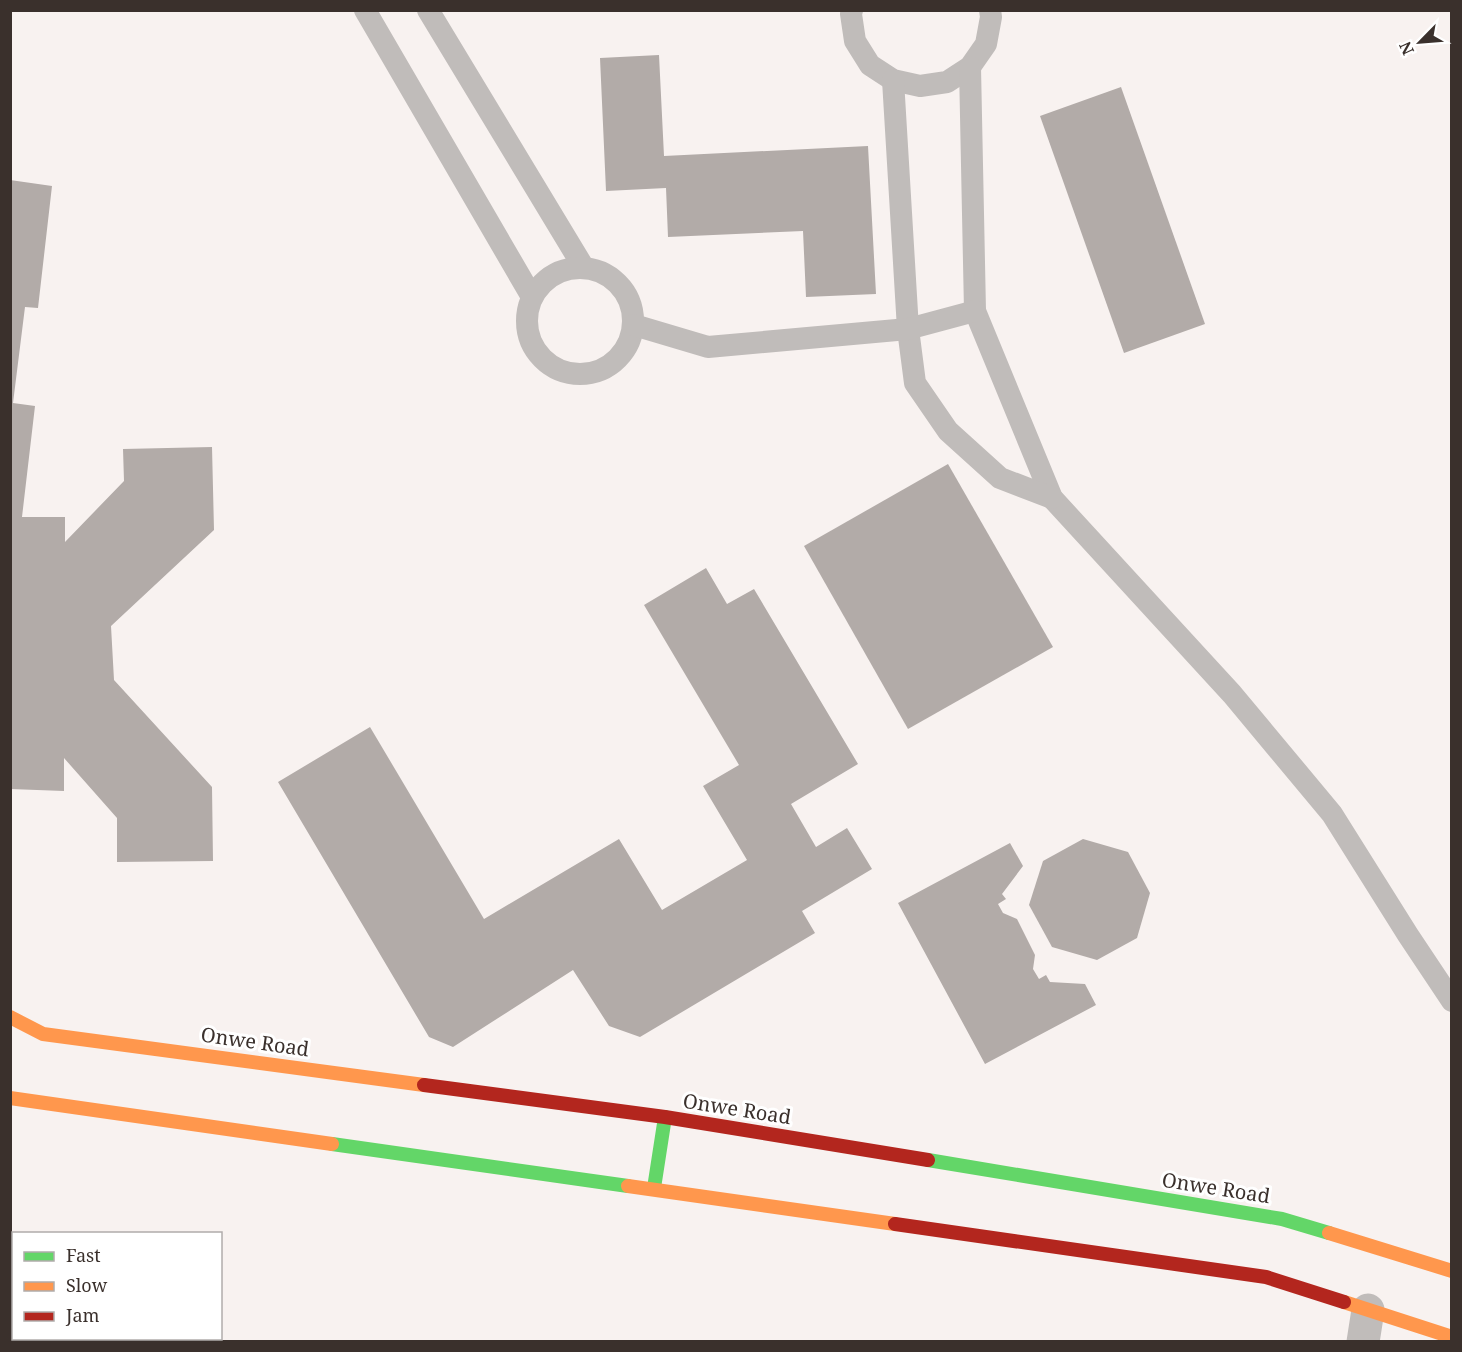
<svg xmlns="http://www.w3.org/2000/svg" width="1462" height="1352" viewBox="0 0 1462 1352" font-family="'Noto Serif',serif">
	<style>
		.building { fill: #b2aba8 }
		.lines { fill: none; stroke-linecap: round; stroke-linejoin: round }
		.lane { stroke: #c0bcba; stroke-width: 22 }
		.street { stroke: #c0bcba; stroke-width: 33 }
		.fast { stroke: #63d668; stroke-width: 14 }
		.slow { stroke: #ff974d; stroke-width: 14 }
		.jam { stroke: #b3261e; stroke-width: 14 }
		.labels { text-anchor: middle; stroke-width: 6; stroke-linejoin: round; paint-order: stroke }
		.street-label { font-size: 20px; fill: #3a302c; stroke: #fff }
	</style>
	<rect width="100%" height="100%" fill="#f8f2f0"/>
	<!-- building -->
	<g class="building">
		<polygon points="659,55 664,156 868,146 876,294 806,297 803,231 668,237 666,188 606,191 600,58"/>
		<polygon points="1121,87 1205,324 1124,353 1040,116"/>
		<polygon points="10,180 52,186 38,308 25,307 13,403 35,406 22,517 65,517 65,542 124,481 123,449 212,447 214,530 111,626 114,680 212,787 213,861 117,862 117,818 64,758 64,791 10,789"/>
		<polygon points="948,464 1053,647 908,729 804,546"/>
		<polygon points="706,568 727,604 754,589 858,764 791,804 816,847 847,828 872,869 802,911 815,933 640,1037 609,1026 573,970 453,1047 429,1037 278,782 370,727 484,919 619,839 662,910 747,860 703,786 739,765 644,605"/>
		<polygon points="1083,839 1128,852 1150,893 1137,938 1097,960 1052,947 1029,905 1043,861"/>
		<polygon points="1010,843 1023,866 1002,894 1006,899 998,904 1003,913 1017,919 1035,955 1033,969 1039,979 1046,975 1050,982 1085,984 1096,1005 985,1064 898,903"/>
	</g>
	<g class="lines">
		<!-- lane -->
		<g class="lane">
			<polyline points="365,10 532,297"/>
			<polyline points="428,10 584,268"/>
			<polyline points="852,10 851,14 855,41 870,65 893,80 920,86 947,82 970,67 986,44 991,17 990,10"/>
			<polyline points="970,67 975,311 1052,498 1232,694 1332,814 1408,935 1452,1001"/>
			<polyline points="893,80 908,329 915,383 948,431 1000,478 1052,498"/>
			<circle cx="580" cy="321" r="53"/>
			<polyline points="634,325 708,347 908,329 975,311"/>
		</g>
		<!-- street -->
		<polyline class="street" points="1363,1342 1368,1310"/>
		<!-- fast -->
		<g class="fast">
			<polyline points="332,1144 628,1186"/>
			<polyline points="928,1160 1282,1219 1329,1233"/>
			<polyline points="654,1188 665,1117"/>
		</g>
		<!-- slow -->
		<g class="slow">
			<polyline points="10,1017 43,1034 424,1085"/>
			<polyline points="10,1098 332,1144"/>
			<polyline points="628,1186 895,1224"/>
			<polyline points="1329,1233 1452,1271"/>
			<polyline points="1344,1302 1452,1337"/>
		</g>
		<!-- jam -->
		<g class="jam">
			<polyline points="424,1085 665,1117 928,1160"/>
			<polyline points="895,1224 1266,1277 1344,1302"/>
		</g>
	</g>
	<g class="labels">
		<!-- street labels -->
		<g class="street-label">
			<text transform="translate(255 1042) rotate(8)" y="7">Onwe Road</text>
			<text transform="translate(737 1109) rotate(9)" y="7">Onwe Road</text>
			<text transform="translate(1216 1188) rotate(9)" y="7">Onwe Road</text>
		</g>
	</g>
	<!-- border -->
	<rect width="1462" height="1352" fill="none" stroke="#3a302c" stroke-width="24"/>
	<!-- legend -->
	<rect x="12" y="1232" width="210" height="108" fill="#ffffff" stroke="#b0acab" stroke-width="1.5"/>
	<rect x="24" y="1252" width="30" height="9" fill="#63d668" stroke="#b0acab" stroke-width="1.5"/>
	<text x="66" y="1262" font-size="18" fill="#3a302c">Fast</text>
	<rect x="24" y="1282" width="30" height="9" fill="#ff974d" stroke="#b0acab" stroke-width="1.5"/>
	<text x="66" y="1292" font-size="18" fill="#3a302c">Slow</text>
	<rect x="24" y="1312" width="30" height="9" fill="#b3261e" stroke="#b0acab" stroke-width="1.5"/>
	<text x="66" y="1322" font-size="18" fill="#3a302c">Jam</text>
	<!-- north arrow -->
	<g transform="translate(1420 42) rotate(245)" stroke="#ffffff" stroke-width="4.5" paint-order="stroke">
	<path d="M0-4.5L10 22L0 15L-10 22Z" fill="#3a302c"/>
	<text y="-9" font-size="16" font-weight="bold" text-anchor="middle" fill="#3a302c">N</text>
	</g>
</svg>
